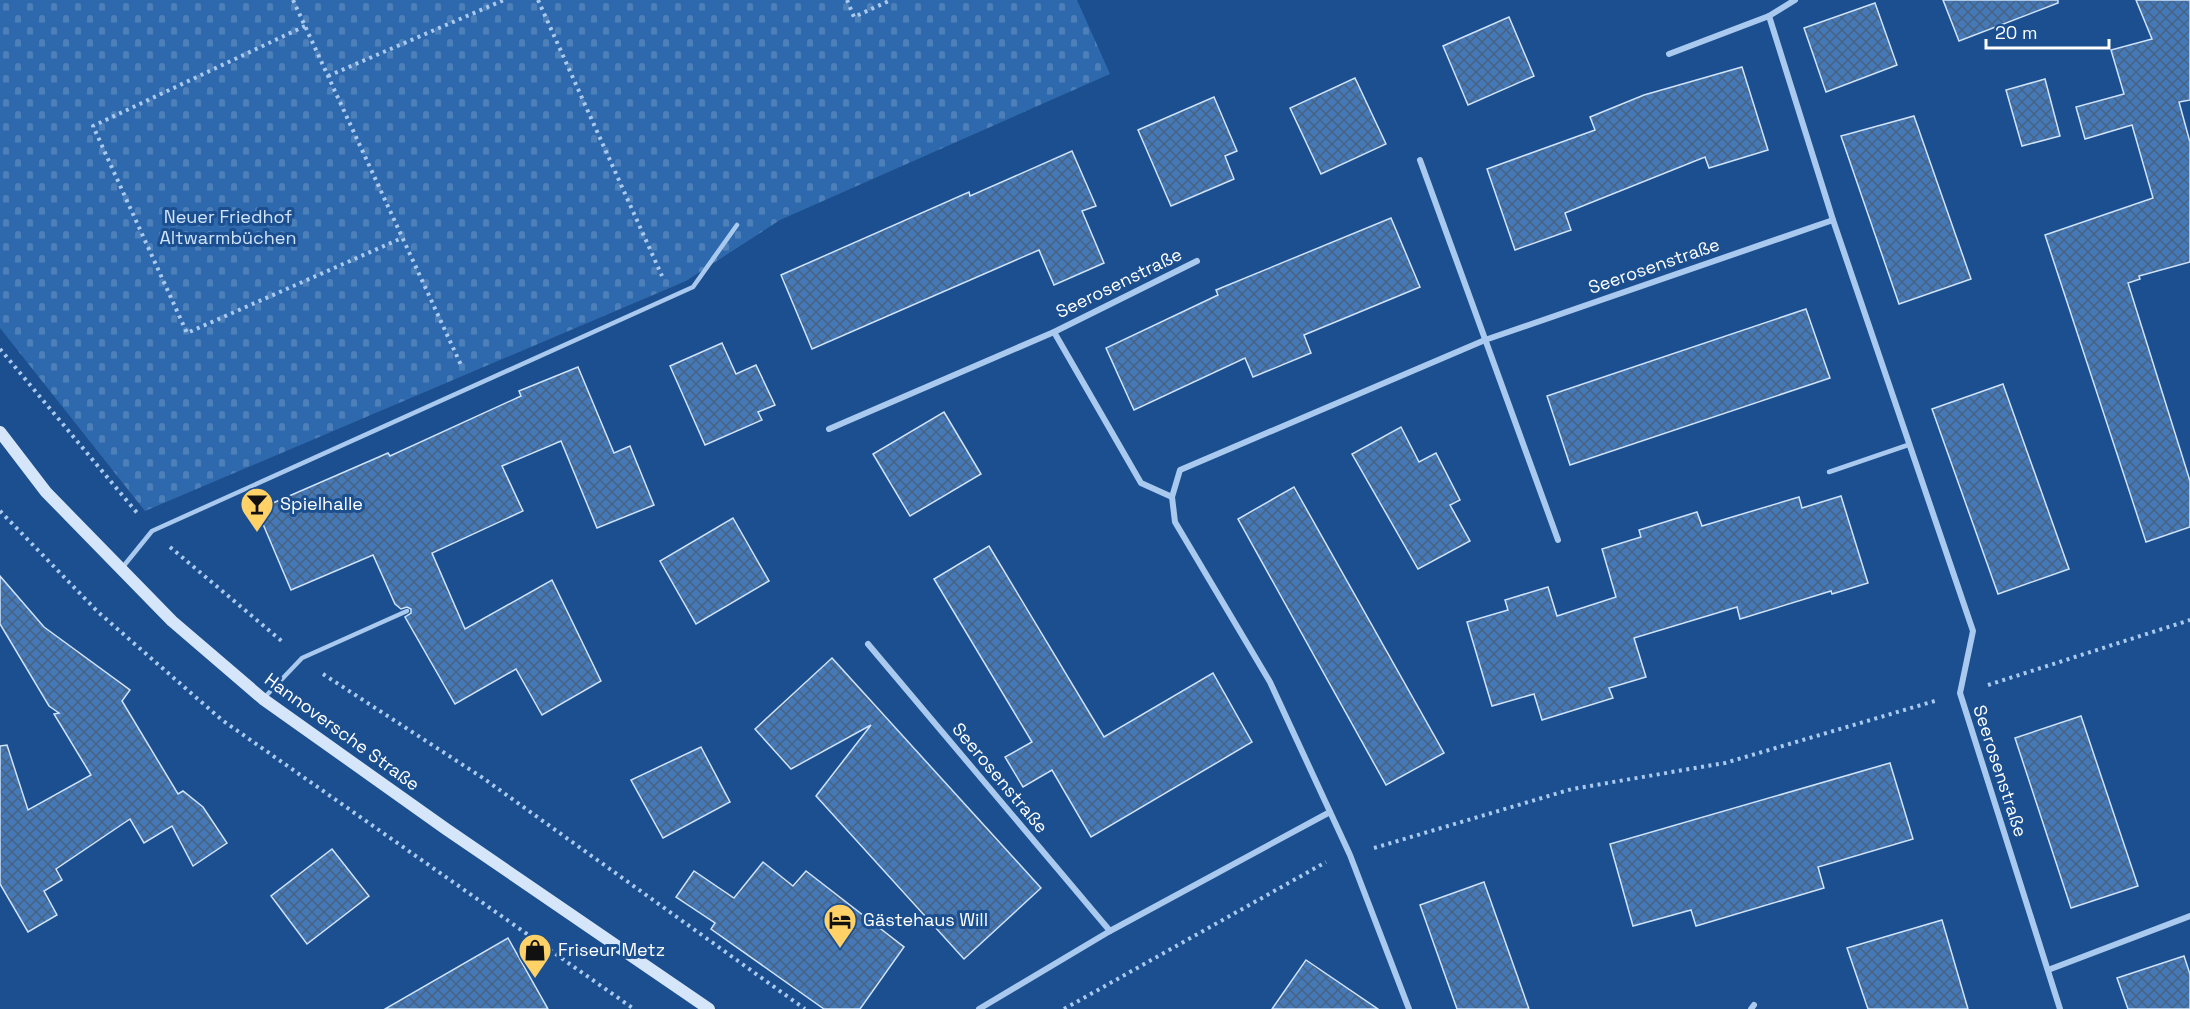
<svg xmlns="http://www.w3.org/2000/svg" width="2190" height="1009" viewBox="0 0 2190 1009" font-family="'Space Grotesk',sans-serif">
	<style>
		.cemetery { fill: url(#cemetery-stones) }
		.building { fill: url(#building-cross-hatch); stroke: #cfe3fa; stroke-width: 1.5 }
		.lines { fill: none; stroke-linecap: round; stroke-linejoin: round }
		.path { stroke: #a9c9ee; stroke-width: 4; stroke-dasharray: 3 4.5; stroke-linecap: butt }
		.service { stroke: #a9c9ee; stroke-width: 4.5 }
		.minor { stroke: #a9c9ee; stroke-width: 6 }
		.secondary { stroke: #d6e6fa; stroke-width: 12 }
		.labels { text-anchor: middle; stroke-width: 6; stroke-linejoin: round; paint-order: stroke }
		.park-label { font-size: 18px; fill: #cfe3fa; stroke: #1b4f8f }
		.street-label { font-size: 18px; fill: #fff; stroke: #1b4f8f }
		.poi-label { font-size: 18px; fill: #fff; stroke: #1b4f8f; text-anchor: start }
	</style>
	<defs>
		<pattern id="cemetery-stones" width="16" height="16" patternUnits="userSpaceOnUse" patternTransform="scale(1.5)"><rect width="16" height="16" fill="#2e69ad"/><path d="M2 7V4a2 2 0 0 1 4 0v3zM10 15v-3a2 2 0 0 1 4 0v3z" fill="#4d80b9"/></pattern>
		<pattern id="building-cross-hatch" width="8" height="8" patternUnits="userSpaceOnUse" patternTransform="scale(1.5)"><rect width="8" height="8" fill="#4478b7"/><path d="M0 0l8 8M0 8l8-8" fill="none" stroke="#486282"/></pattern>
	</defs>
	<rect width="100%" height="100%" fill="#1b4f8f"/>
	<!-- cemetery -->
	<polygon class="cemetery" points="0,0 1077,0 1110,74 780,220 686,281 145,511 0,328"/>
	<!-- building -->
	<g class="building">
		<polygon points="1943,0 2058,0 2058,3 1959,41"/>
		<polygon points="2136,0 2190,0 2190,100 2179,102 2190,142 2190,262 2139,276 2140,279 2128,283 2190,481 2190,527 2146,542 2045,235 2153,198 2132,125 2085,139 2076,107 2124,94 2111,50 2152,39"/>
		<polygon points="1875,3 1897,65 1826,92 1804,28"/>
		<polygon points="1509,17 1534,76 1468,105 1443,46"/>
		<polygon points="1742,67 1768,150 1709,168 1705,157 1565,213 1571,230 1515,250 1487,169 1595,130 1590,117 1644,95"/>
		<polygon points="1355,78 1386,144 1321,174 1290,108"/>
		<polygon points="2045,79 2060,136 2022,146 2006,90"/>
		<polygon points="1214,97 1237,151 1225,156 1234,179 1171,206 1138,130"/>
		<polygon points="1914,116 1971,279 1899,304 1841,136"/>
		<polygon points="1072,151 1096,206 1082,211 1104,263 1054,285 1039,250 812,349 781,275 969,192 970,196"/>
		<polygon points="1391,218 1420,287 1304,335 1311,353 1253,377 1245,358 1134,410 1106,348 1218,295 1216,290"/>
		<polygon points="1806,309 1830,378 1570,465 1547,396"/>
		<polygon points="722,343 736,374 756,365 775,405 758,412 762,420 705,445 670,366"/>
		<polygon points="578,367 614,453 630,446 654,505 597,528 561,441 502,466 523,511 432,553 465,629 552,580 601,681 542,715 516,669 455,704 405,617 411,613 411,609 407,607 401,609 395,604 373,555 291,590 257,510 388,453 390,456 521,396 519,391"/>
		<polygon points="2003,384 2069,569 1998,594 1932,409"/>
		<polygon points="944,412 981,474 910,516 873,454"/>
		<polygon points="1401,427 1419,462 1436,453 1460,500 1450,505 1470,541 1418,569 1352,454"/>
		<polygon points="1294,487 1444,753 1386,785 1238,519"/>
		<polygon points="1841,496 1868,583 1832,594 1831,591 1740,619 1737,607 1634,638 1646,677 1609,688 1613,698 1542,720 1534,694 1492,706 1467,622 1508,610 1505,600 1548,587 1557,616 1616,597 1602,549 1641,537 1639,530 1697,512 1702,526 1799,497 1802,508"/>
		<polygon points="733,518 769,581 696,624 660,561"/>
		<polygon points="989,546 1104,737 1213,673 1252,742 1091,837 1052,770 1023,787 1005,757 1032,742 934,579"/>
		<polygon points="0,576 44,627 130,690 122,701 178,794 183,791 203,807 227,843 193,866 172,826 144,843 130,819 56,869 62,880 44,891 57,915 28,932 0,884 0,746 7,745 28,810 91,775 54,714 59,713 49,706 0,624"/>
		<polygon points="832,658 1041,888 964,959 816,796 871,725 791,769 755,729"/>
		<polygon points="2081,716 2138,886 2071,908 2015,738"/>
		<polygon points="701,747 730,802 663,838 631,780"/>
		<polygon points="1890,763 1913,839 1818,867 1824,888 1696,926 1691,910 1633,926 1610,844"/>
		<polygon points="332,849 369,896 307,944 271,896"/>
		<polygon points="763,862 793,886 806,871 904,947 860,1009 824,1009 711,929 715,923 676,897 694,871 734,898"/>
		<polygon points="1484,882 1529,1009 1457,1009 1420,905"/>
		<polygon points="1942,920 1968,1009 1868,1009 1847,948"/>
		<polygon points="508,938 548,1009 385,1009"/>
		<polygon points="2184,956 2190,974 2190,1009 2128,1009 2117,978"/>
		<polygon points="1306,960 1378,1009 1272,1009"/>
	</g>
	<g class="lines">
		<!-- path -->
		<g class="path">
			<polyline points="293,0 461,365"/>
			<polyline points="538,0 662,276"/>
			<polyline points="847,0 854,17 891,0"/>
			<polyline points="305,26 93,126 187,333 402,238"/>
			<polyline points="328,76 504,0"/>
			<polyline points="0,349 138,514"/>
			<polyline points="0,511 98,612 222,720 634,1009"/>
			<polyline points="170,547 284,643"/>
			<polyline points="323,674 483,778 805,1009"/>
			<polyline points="1988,685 2190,620"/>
			<polyline points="1374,848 1572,789 1725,763 1938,700"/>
			<polyline points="1064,1009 1326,862"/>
		</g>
		<!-- service -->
		<g class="service">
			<polyline points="1829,472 1908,445"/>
			<polyline points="122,568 152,531 693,287 737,225"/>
			<polyline points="263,699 302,658 407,611"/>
		</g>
		<!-- minor -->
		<g class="minor">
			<polyline points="1769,16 1795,0"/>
			<polyline points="1669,54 1769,16 1833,220"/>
			<polyline points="1420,160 1558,540"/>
			<polyline points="829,429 1054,332"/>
			<polyline points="1172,497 1141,483 1054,332 1197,261"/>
			<polyline points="868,644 1110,931"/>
			<polyline points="2048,970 2190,916"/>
			<polyline points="979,1009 1110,931 1330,812"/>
			<polyline points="1409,1009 1350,855 1270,682 1175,522 1172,497 1180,470 1485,340 1833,220 1973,631 1960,693 2060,1009"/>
			<polyline points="1751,1009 1754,1005"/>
		</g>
		<!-- secondary -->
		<polyline class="secondary" points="0,432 46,492 172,621 263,699 446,829 709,1009"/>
	</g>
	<!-- icons -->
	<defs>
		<symbol id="bar-pin" viewBox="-11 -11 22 30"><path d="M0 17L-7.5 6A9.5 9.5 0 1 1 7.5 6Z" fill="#ffd166" stroke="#1b4f8f"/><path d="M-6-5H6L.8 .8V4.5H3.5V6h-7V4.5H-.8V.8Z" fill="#111"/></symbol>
		<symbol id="hotel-pin" viewBox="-11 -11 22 30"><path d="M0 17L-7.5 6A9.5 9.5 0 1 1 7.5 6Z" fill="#ffd166" stroke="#1b4f8f"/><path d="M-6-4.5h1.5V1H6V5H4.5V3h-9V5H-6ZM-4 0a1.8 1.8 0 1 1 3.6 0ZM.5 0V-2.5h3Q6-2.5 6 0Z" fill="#111"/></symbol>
		<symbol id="shop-pin" viewBox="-11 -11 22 30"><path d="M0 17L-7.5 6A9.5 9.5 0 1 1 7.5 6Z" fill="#ffd166" stroke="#1b4f8f"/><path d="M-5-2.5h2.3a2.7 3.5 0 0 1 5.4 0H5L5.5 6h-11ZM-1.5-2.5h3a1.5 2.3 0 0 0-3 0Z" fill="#111"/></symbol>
	</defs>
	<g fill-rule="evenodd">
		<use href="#bar-pin" x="238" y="485" width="38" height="52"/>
		<use href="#hotel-pin" x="821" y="901" width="38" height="52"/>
		<use href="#shop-pin" x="516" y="931" width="38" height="52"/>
	</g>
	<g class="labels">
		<!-- park labels -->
		<g class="park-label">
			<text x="228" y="223">Neuer Friedhof<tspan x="228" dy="21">Altwarmbüchen</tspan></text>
		</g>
		<!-- street labels -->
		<g class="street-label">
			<text transform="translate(1654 266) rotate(-19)" y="6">Seerosenstraße</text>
			<text transform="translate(1119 283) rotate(-26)" y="6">Seerosenstraße</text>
			<text transform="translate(342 732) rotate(36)" y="6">Hannoversche Straße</text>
			<text transform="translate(2000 771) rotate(72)" y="6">Seerosenstraße</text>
			<text transform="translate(1000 778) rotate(50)" y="6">Seerosenstraße</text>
		</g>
		<!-- poi labels -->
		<g class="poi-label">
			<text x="280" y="510">Spielhalle</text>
			<text x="863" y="926">Gästehaus Will</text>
			<text x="558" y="956">Friseur Metz</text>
		</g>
	</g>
	<!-- scale -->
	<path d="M1986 39v9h123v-9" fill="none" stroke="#ffffff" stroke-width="3"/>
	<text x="1995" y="39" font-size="18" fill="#ffffff" stroke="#1b4f8f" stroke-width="4.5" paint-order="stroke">20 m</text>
</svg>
